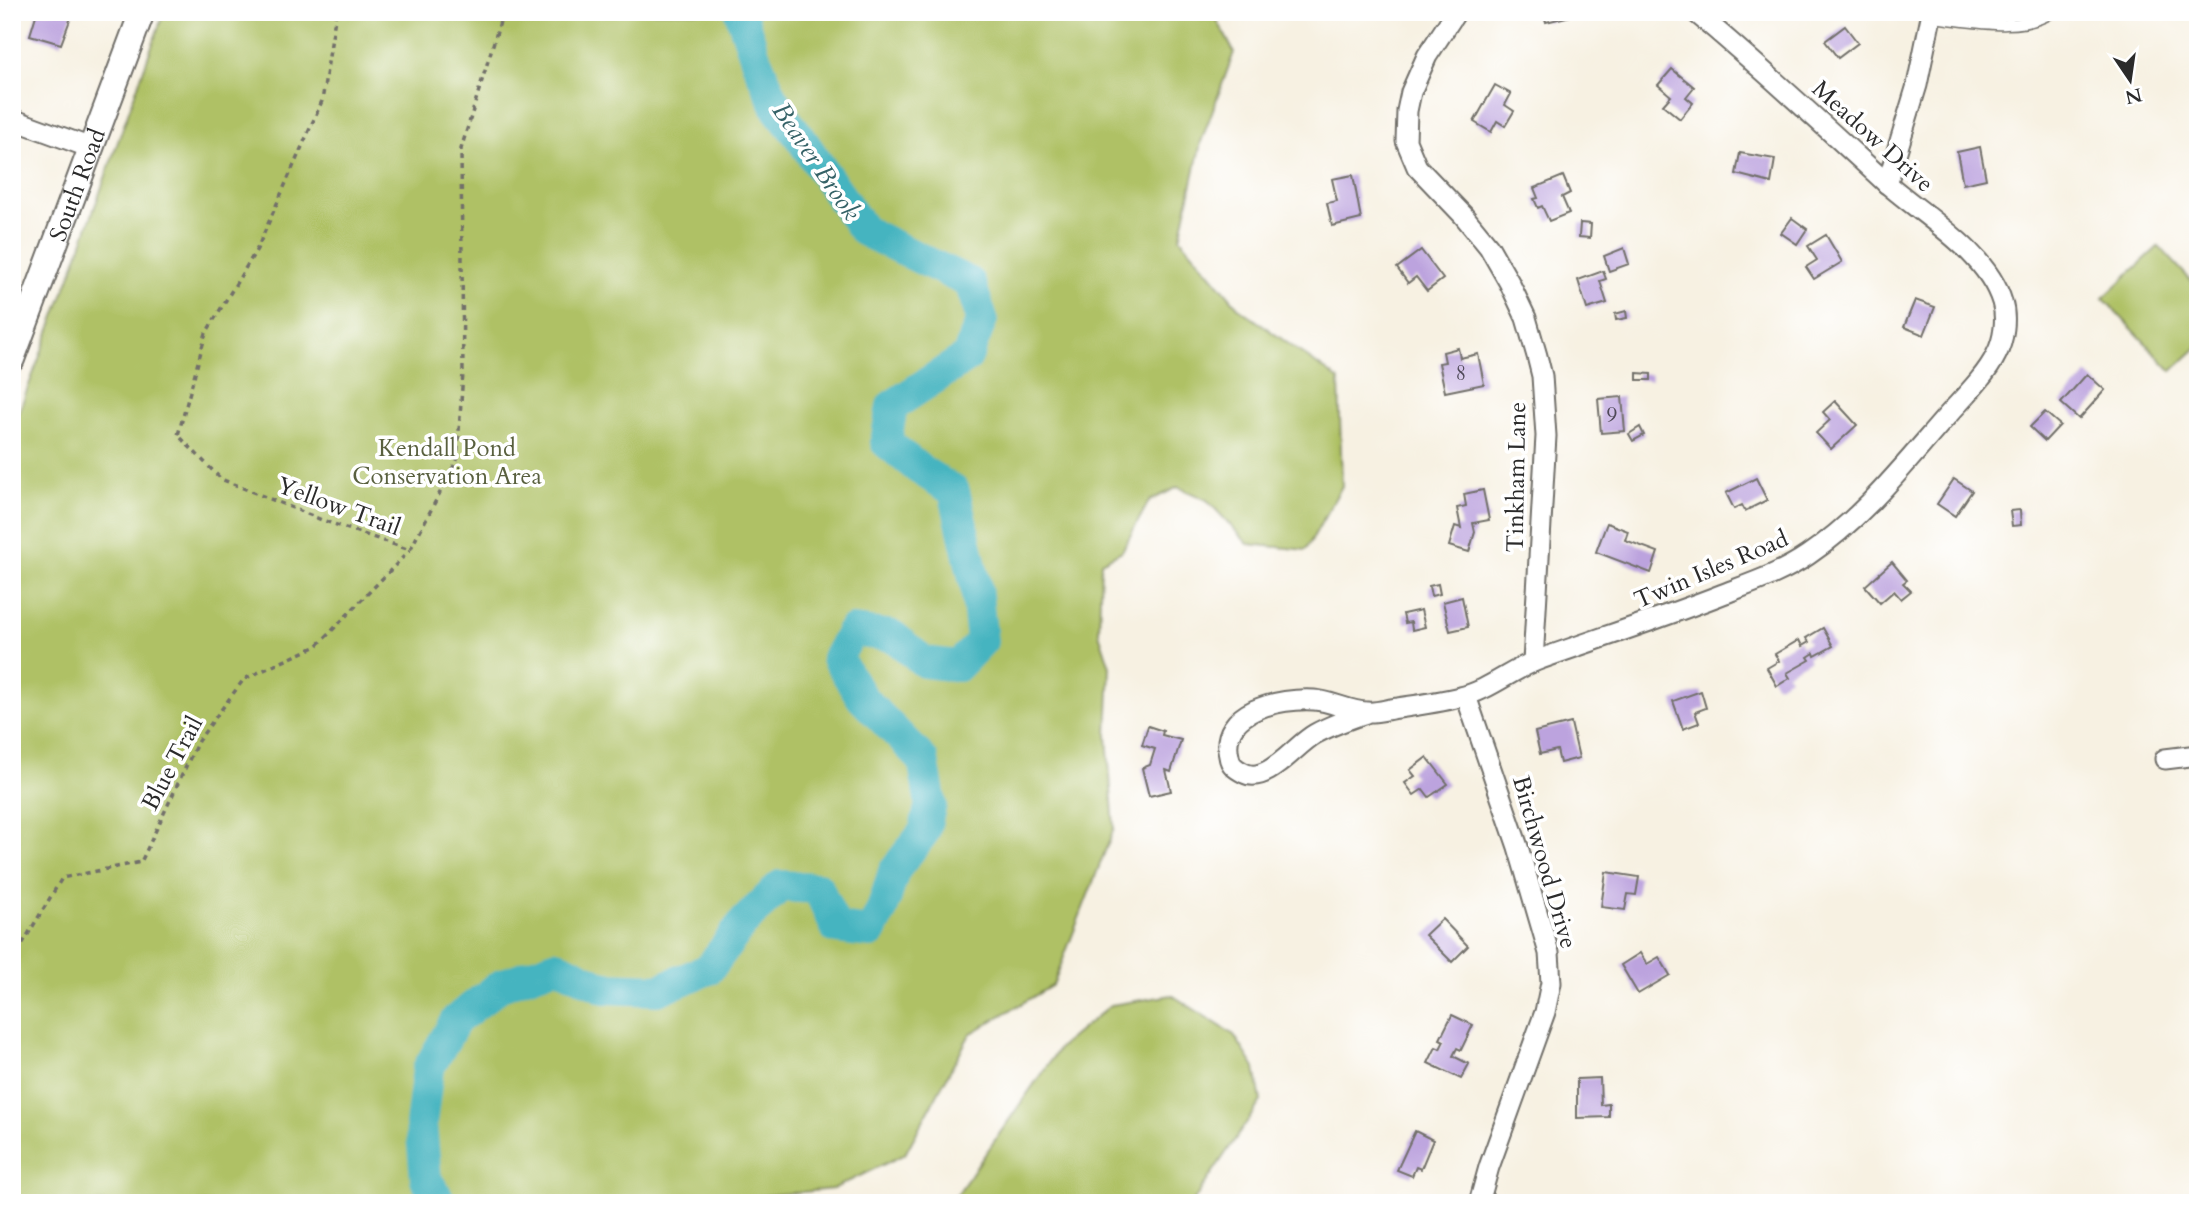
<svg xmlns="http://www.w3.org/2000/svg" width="2210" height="1215" viewBox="0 0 2210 1215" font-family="Cardo,serif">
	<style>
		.green { fill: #afc165; stroke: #6d7648; stroke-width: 2 }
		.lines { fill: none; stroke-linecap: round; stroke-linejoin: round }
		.river { stroke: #45b4c0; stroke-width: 32 }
		.building { fill: #bca3de }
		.service-casing { stroke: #72706b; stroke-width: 13 }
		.minor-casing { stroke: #72706b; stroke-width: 23 }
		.tertiary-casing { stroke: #72706b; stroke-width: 28 }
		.path { stroke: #72706b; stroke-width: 3.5; stroke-dasharray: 5 5; stroke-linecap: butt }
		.service { stroke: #fff; stroke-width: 10 }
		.minor { stroke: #fff; stroke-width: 19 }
		.tertiary { stroke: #fff; stroke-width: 24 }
		.labels { text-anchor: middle; stroke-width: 7; stroke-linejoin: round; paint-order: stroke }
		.number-label { font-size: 21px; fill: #4f4958 }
		.street-label { font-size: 24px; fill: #2b2b2b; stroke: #fff }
		.park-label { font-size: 24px; fill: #59603f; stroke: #fff }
		.water-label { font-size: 26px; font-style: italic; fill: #356267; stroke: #fff }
	</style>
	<rect width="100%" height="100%" fill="#fff"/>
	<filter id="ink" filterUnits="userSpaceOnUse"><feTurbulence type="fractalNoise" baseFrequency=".0143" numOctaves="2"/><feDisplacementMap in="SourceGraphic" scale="14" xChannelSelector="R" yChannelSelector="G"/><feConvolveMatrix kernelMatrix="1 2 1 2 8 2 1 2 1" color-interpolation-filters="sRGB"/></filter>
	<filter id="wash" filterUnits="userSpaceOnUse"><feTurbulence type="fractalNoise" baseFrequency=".00686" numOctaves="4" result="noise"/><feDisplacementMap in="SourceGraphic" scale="28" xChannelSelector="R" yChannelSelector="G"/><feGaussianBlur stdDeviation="1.57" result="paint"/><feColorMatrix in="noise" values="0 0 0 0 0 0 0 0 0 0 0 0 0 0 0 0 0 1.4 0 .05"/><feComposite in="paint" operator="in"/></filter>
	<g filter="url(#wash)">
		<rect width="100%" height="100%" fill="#f7f1e2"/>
		<!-- green -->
		<g class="green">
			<polygon points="164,12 1213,12 1234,52 1201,142 1180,238 1240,309 1339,380 1342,486 1306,550 1248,544 1207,500 1178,487 1149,501 1122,551 1101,562 1099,633 1110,667 1107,736 1114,828 1053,985 970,1034 905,1154 833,1189 688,1203 12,1203 12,430 72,271"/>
			<polygon points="2159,246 2198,288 2198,347 2172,371 2103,298"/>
			<polygon points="1172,995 1234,1035 1255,1068 1261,1101 1192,1203 951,1203 1060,1047 1111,1005"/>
		</g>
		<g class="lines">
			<!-- river -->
			<polyline class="river" points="441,1203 426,1179 421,1124 428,1069 456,1020 501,985 557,965 604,988 658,990 709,969 743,923 780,886 818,888 836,928 871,932 882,910 894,871 924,832 931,804 923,760 862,698 837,658 852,631 893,636 924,662 958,666 982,641 976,587 954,491 919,469 886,442 892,406 967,357 982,319 970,283 864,231 799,136 778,110 757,62 740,12"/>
		</g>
		<g id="blocks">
			<!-- building -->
			<g class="building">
				<polygon points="37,12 73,12 61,44 30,35"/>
				<polygon points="1543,12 1583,12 1583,13 1546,22"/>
				<polygon points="1845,26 1858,43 1838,58 1825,41"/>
				<polygon points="1672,69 1694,87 1686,97 1693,103 1680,119 1663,105 1671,96 1658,85"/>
				<polygon points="1495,85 1511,94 1505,105 1514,111 1505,126 1497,121 1491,132 1474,122"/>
				<polygon points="1980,147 1986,179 1963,184 1957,152"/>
				<polygon points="1740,153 1775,159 1771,183 1736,174"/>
				<polygon points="1353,175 1361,219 1332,226 1327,203 1337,201 1332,179"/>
				<polygon points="1563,176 1570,193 1562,197 1569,213 1549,221 1542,206 1538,208 1534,199 1538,198 1534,188"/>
				<polygon points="1792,218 1807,229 1797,244 1781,233"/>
				<polygon points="1580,223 1591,224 1590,238 1579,237"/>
				<polygon points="1826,235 1842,262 1814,279 1806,267 1817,260 1808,246"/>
				<polygon points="1624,248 1629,264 1609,271 1604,256"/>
				<polygon points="1421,250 1443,279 1427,291 1416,277 1408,283 1397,268"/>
				<polygon points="1603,271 1606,279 1600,281 1607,303 1587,309 1578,280"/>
				<polygon points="1915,300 1935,307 1924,335 1904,327"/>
				<polygon points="1626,311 1627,318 1616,320 1615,314"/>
				<polygon points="1458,348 1460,358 1478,354 1484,384 1445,392 1439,363 1445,362 1443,352"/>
				<polygon points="1637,373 1651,374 1651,380 1637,380"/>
				<polygon points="2087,374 2105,390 2079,419 2061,403"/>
				<polygon points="1622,397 1625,431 1601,433 1598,399"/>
				<polygon points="1835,401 1857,425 1831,449 1816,433 1830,420 1823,412"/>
				<polygon points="2045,412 2060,425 2045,441 2030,427"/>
				<polygon points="1640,427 1644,435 1633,441 1629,434"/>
				<polygon points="1756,478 1767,500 1745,511 1742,505 1734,509 1726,493"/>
				<polygon points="1954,479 1972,491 1955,516 1937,504"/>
				<polygon points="1483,490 1489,520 1473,523 1475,532 1469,552 1449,546 1455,526 1461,528 1457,508 1466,506 1464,494"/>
				<polygon points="2020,510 2021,525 2012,526 2010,511"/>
				<polygon points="1607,523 1628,531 1625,540 1658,552 1651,573 1596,552"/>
				<polygon points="1892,562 1907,580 1903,583 1911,591 1901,599 1894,591 1880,603 1865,586"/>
				<polygon points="1438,584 1440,594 1431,596 1429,586"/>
				<polygon points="1462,597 1468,627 1450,631 1443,602"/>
				<polygon points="1421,610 1425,627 1412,630 1411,622 1405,623 1403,614"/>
				<polygon points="1823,628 1833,646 1815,656 1814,653 1808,657 1810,660 1787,673 1790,678 1777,686 1767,668 1779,661 1775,654 1799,640 1802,646 1809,642 1806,638"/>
				<polygon points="1701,691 1706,708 1695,712 1699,723 1683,729 1673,701"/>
				<polygon points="1571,723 1579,758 1560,763 1557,750 1540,754 1535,732"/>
				<polygon points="1148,726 1163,731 1162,735 1181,740 1171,772 1166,770 1171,791 1149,796 1142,768 1150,765 1155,749 1142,745"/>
				<polygon points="1427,757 1448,784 1429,797 1423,789 1414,795 1405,783 1415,776 1410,770"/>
				<polygon points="1606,872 1639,877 1636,895 1628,894 1625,910 1601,907"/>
				<polygon points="1442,919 1468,946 1452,962 1425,935"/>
				<polygon points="1640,953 1647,964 1659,957 1670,975 1638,994 1621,965"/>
				<polygon points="1452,1015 1473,1025 1461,1050 1457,1048 1453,1056 1469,1064 1461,1079 1428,1063 1436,1047 1440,1049 1444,1041 1440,1039"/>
				<polygon points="1600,1078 1601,1105 1609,1104 1609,1117 1577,1118 1577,1079"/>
				<polygon points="1415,1131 1433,1140 1421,1169 1416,1167 1412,1176 1397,1170"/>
				<polygon points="1591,1196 1614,1197 1613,1203 1591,1203"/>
			</g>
		</g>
	</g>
	<g filter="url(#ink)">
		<use href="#blocks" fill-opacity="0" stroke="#72706b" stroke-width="2"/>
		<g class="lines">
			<defs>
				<path id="service" d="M1931 17C1968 20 2019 34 2052 12"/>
				<g id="minor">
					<polyline points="1456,12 1427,56 1411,92 1407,111 1406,141 1417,167 1463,215 1489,247 1509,282 1526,318 1537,356 1542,376 1546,436 1533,662"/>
					<polyline points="12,119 91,148"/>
					<polyline points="1887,184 1917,85 1932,12"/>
					<polyline points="1466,696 1518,847 1549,953 1551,983 1545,1012 1489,1167 1479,1203"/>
					<path d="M1366 713C1349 719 1331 725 1315 734 1295 745 1267 785 1244 773 1236 769 1230 765 1229 756 1218 710 1281 698 1314 700 1332 701 1350 712 1367 712 1377 713 1388 709 1398 708 1419 705 1440 702 1460 697 1488 691 1511 670 1538 660 1600 638 1662 618 1723 594 1752 583 1782 573 1808 555 1863 518 1904 465 1947 416 1962 399 1986 376 1996 355 2004 340 2007 318 2002 302 1987 251 1920 214 1883 180 1821 123 1760 66 1695 12"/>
					<polyline points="2165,759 2198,755"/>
				</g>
				<g id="tertiary">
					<path id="s1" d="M12 359 142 12"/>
				</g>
			</defs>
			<!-- service casing -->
			<use href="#service" class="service-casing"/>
			<!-- minor casing -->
			<use href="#minor" class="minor-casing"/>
			<!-- tertiary casing -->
			<use href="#tertiary" class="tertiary-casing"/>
			<!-- path -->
			<g class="path">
				<polyline points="336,12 322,101 257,249 206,333 178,435 221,479 322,520 410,550 457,460 463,373 461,149 503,12"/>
				<polyline points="12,961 62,878 141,862 198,741 244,679 317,646 410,550"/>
			</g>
			<!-- service -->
			<use href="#service" class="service"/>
			<!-- minor -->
			<use href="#minor" class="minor"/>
			<!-- tertiary -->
			<use href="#tertiary" class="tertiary"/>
		</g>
	</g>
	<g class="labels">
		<!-- number labels -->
		<g class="number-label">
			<text x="1461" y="380">8</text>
			<text x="1612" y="422">9</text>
		</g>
		<!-- street labels -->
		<g class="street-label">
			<text transform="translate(1873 136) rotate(42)" y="8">Meadow Drive</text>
			<text dy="8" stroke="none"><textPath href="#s1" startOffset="186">South Road</textPath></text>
			<text transform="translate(1516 477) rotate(-89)" y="8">Tinkham Lane</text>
			<text transform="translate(339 506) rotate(20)" y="8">Yellow Trail</text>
			<text transform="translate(1711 569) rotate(-23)" y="8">Twin Isles Road</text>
			<text transform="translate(172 763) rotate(-62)" y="8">Blue Trail</text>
			<text transform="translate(1545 862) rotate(74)" y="8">Birchwood Drive</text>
		</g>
		<!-- park labels -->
		<g class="park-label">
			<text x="447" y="456">Kendall Pond<tspan x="447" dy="28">Conservation Area</tspan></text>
		</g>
		<!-- water labels -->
		<g class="water-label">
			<text transform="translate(817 161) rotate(56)" y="9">Beaver Brook</text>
		</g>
	</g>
	<!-- margin -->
	<rect width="2210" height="1215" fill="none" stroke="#fff" stroke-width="42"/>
	<!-- north arrow -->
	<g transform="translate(2130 80) rotate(167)" stroke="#ffffff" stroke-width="5" paint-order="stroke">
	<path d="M0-5L12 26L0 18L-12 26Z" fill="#2b2b2b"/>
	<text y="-10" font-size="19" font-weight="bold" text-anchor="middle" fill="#2b2b2b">N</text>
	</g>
</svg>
